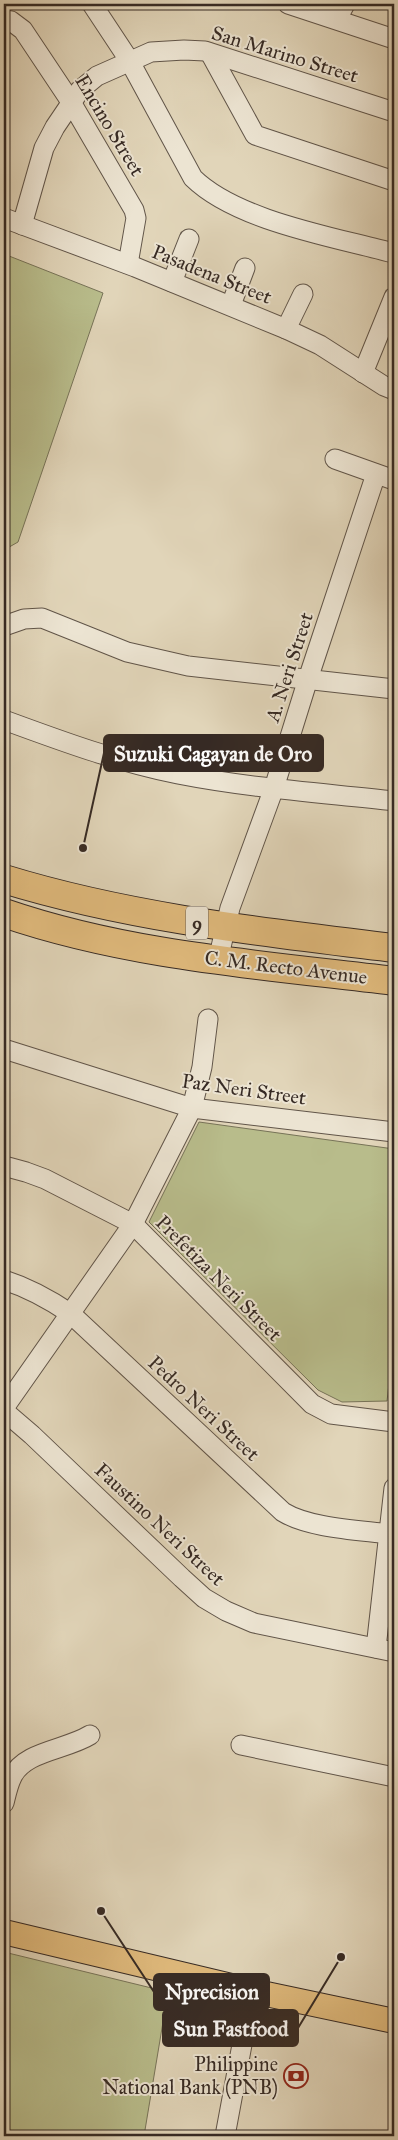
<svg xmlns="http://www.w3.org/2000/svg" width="398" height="2140" viewBox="0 0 398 2140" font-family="'IM FELL Great Primer',serif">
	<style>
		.green { fill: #b8bc8b; stroke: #777358 }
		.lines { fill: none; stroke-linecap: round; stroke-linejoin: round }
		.minor-casing { stroke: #615549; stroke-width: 21 }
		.major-casing { stroke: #362a24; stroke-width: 26 }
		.highway-casing { stroke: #362a24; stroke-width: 30 }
		.minor { stroke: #ece4d2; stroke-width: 19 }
		.major { stroke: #e0ba7c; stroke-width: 24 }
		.highway { stroke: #e0ba7c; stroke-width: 28 }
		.labels { text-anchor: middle; stroke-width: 4; stroke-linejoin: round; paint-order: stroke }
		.shield { fill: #ece4d2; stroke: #6d6258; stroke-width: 1 }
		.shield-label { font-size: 19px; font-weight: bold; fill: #362a24 }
		.street-label { font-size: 20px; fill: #362a24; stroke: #ece4d2 }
		.poi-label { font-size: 20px; fill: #362a24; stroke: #ece4d2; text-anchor: end }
		.leader { fill: none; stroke: #362a24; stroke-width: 2 }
		.callout-dot { fill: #362a24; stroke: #ece4d2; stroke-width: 2 }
		.callout { fill: #362a24; stroke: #362a24; stroke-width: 2 }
		.callout-label { font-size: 21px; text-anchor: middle; font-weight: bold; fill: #fff }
	</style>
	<rect width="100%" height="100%" fill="#e1d5b9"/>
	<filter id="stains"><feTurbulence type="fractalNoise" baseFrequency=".004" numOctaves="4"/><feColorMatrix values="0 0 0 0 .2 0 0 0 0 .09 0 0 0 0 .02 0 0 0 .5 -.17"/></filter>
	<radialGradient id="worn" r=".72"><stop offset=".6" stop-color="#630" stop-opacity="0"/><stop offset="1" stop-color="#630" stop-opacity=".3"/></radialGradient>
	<!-- green -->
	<g class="green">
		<polygon points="4,254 103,293 18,542 4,550"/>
		<polygon points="199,1122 394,1149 394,1340 387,1401 342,1402 318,1390 149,1222"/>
		<polygon points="4,1952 168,1992 144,2136 4,2136"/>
	</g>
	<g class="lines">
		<defs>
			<g id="minor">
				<path d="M92 4 129 60 193 178C237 221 334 237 393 253"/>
				<polyline points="288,4 394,39"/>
				<polyline points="337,19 345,4"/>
				<polyline points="4,20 11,21 23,30 71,102 134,210 136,218 128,264"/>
				<polyline points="210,53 255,135 394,181"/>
				<polyline points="4,218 135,267 286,329 320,345 384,386 394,390"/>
				<polyline points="22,225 44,148 55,127 80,90 97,76 151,52 184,50 205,51 394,112"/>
				<polyline points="172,282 189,239"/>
				<polyline points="231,305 245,268"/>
				<polyline points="286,329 303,294"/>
				<polyline points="363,373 394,297"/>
				<polyline points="335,459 394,480"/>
				<polyline points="4,626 24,619 42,618 127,652 188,666 394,689"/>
				<path d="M4 720C61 741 118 762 178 774 249 788 323 793 394 801"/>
				<polyline points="218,960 230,908 274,788 308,679 376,474"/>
				<polyline points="4,1049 192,1108 394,1132"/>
				<polyline points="4,1166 26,1172 45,1179 133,1224 312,1404 331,1414 394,1422"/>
				<path d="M4 1280C29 1288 49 1299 71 1314L283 1512C309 1528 358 1530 389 1534"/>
				<polyline points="4,1408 133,1224 192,1108 202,1067 208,1019"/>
				<polyline points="4,1411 32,1435 182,1578 204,1598 226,1611 254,1623 394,1652"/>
				<polyline points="376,1648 394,1488"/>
				<polyline points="241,1745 394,1777"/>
				<path d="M4 1803C6 1795 8 1785 12 1777 24 1751 66 1750 90 1735"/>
				<polyline points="225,2136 252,1991"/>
			</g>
			<polyline id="major" points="4,1932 252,1991 394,2021"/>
			<g id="highway">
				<path d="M4 879C131 918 263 932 394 948"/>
				<path d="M4 913C129 956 264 965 394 981"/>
			</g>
		</defs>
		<!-- minor casing -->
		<use href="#minor" class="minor-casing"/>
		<!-- major casing -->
		<use href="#major" class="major-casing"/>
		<!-- highway casing -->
		<use href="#highway" class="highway-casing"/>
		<!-- minor -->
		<use href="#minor" class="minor"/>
		<!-- major -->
		<use href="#major" class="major"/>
		<!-- highway -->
		<use href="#highway" class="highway"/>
	</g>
	<!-- icons -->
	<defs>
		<symbol id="bank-ring" viewBox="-11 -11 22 22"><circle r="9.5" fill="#ece4d2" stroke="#8f2418" stroke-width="1.5"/><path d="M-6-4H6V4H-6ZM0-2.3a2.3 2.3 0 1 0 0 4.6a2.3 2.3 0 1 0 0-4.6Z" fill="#8f2418"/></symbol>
	</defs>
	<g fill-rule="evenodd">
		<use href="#bank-ring" x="282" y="2062" width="28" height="28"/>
	</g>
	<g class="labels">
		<!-- shield labels -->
		<rect class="shield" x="186" y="906.5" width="22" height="33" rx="4"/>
		<g class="shield-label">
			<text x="197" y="930">9</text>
		</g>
		<!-- street labels -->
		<g class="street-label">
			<text transform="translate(285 54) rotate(17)" y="7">San Marino Street</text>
			<text transform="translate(110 125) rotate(59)" y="7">Encino Street</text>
			<text transform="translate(212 274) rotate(22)" y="7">Pasadena Street</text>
			<text transform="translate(289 667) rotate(-72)" y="7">A. Neri Street</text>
			<text transform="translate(286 967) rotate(7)" y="7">C. M. Recto Avenue</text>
			<text transform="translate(244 1089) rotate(8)" y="7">Paz Neri Street</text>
			<text transform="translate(219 1278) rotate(45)" y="7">Prefetiza Neri Street</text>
			<text transform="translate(204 1408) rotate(43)" y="7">Pedro Neri Street</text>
			<text transform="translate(160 1524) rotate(43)" y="7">Faustino Neri Street</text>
		</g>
		<!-- poi labels -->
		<g class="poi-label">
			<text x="278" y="2071">Philippine<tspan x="278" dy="23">National Bank (PNB)</tspan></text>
		</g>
	</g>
	<!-- callouts -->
	<path class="leader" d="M83 848L104 753M101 1911L154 1992M341 1957L298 2028"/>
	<g class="callout-dot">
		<circle cx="83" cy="848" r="5"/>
		<circle cx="101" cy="1911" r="5"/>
		<circle cx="341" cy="1957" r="5"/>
	</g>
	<g class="callout">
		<rect x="104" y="735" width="219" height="36" rx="5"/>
		<rect x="154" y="1974" width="115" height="36" rx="5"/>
		<rect x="163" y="2010" width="135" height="36" rx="5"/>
	</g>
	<g class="callout-label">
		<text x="213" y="761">Suzuki Cagayan de Oro</text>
		<text x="212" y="1999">Nprecision</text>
		<text x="231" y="2036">Sun Fastfood</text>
	</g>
	<!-- margin -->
	<rect width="398" height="2140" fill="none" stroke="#e1d5b9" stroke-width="20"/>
	<rect x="5" y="5" width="388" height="2130" fill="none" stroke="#362a24" stroke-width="2.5"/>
	<rect x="10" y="10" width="378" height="2120" fill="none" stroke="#362a24"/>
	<rect width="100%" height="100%" filter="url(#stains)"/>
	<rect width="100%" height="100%" fill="url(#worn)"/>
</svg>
